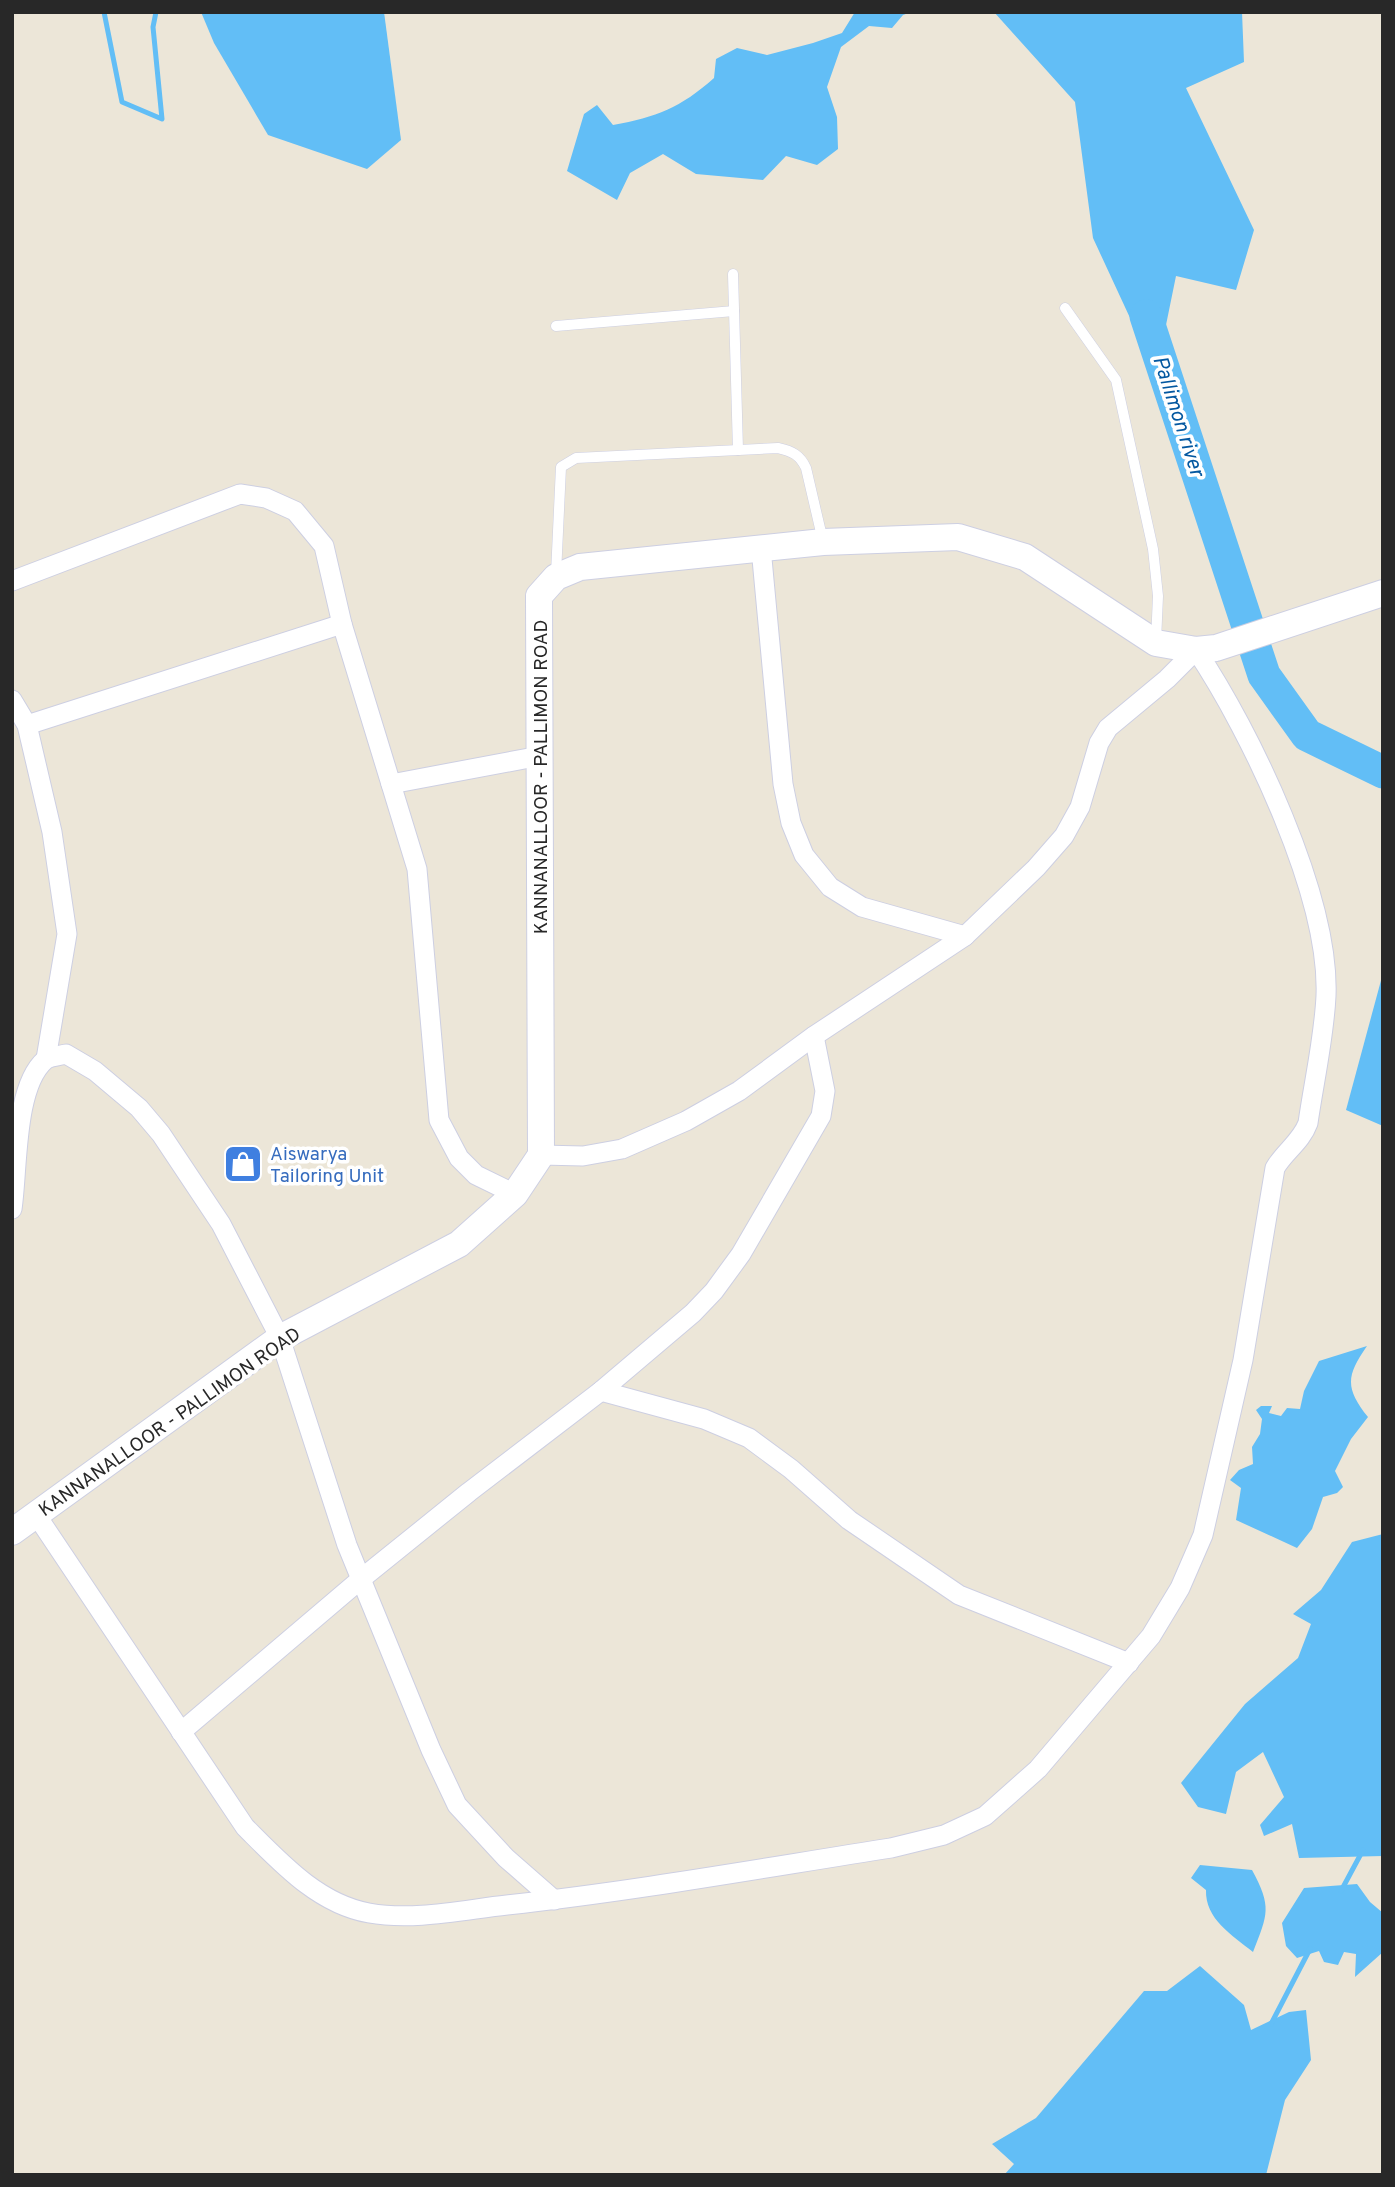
<svg xmlns="http://www.w3.org/2000/svg" width="1395" height="2187" viewBox="0 0 1395 2187" font-family="Overpass,sans-serif">
	<style>
		.water { fill: #62bef6 }
		.lines { fill: none; stroke-linecap: round; stroke-linejoin: round }
		.stream { stroke: #62bef6; stroke-width: 5 }
		.river { stroke: #62bef6; stroke-width: 33 }
		.lane-casing { stroke: #cdcfe2; stroke-width: 11 }
		.street-casing { stroke: #cdcfe2; stroke-width: 21 }
		.secondary-casing { stroke: #cdcfe2; stroke-width: 28 }
		.lane { stroke: #fff; stroke-width: 10 }
		.street { stroke: #fff; stroke-width: 19 }
		.secondary { stroke: #fff; stroke-width: 26 }
		.labels { text-anchor: middle; stroke-width: 7; stroke-linejoin: round; paint-order: stroke }
		.street-label { font-size: 19px; fill: #282828; stroke: #fff }
		.shop-label { font-size: 19px; fill: #366cbe; stroke: #fff; text-anchor: start }
		.water-label { font-size: 21px; font-style: italic; fill: #0458a0; stroke: #fff }
	</style>
	<rect width="100%" height="100%" fill="#ece6d8"/>
	<!-- water -->
	<g class="water">
		<polygon points="201,12 384,12 401,140 367,169 268,135 214,43"/>
		<path d="M855 12H911L903 15 892 28 869 26 841 47 827 87 837 117 838 149 817 165 786 156 763 180 696 174 663 154 630 173 617 200 567 171 584 114 597 105 613 125C657 117 680 108 714 78L716 59 737 48 767 55 813 43 842 33Z"/>
		<polygon points="994,12 1242,12 1244,62 1186,88 1254,230 1236,290 1176,276 1156,374 1093,238 1075,102"/>
		<polygon points="1383,973 1383,1126 1346,1110"/>
		<path d="M1367 1346C1346 1376 1345 1388 1368 1417L1351 1439 1335 1471 1343 1487 1337 1493 1323 1497 1312 1529 1297 1548 1236 1520 1241 1488 1230 1480 1239 1470 1253 1464 1252 1447 1260 1434 1262 1419 1256 1410 1261 1406H1272L1269 1413 1281 1416 1287 1408 1300 1409 1304 1391 1319 1361Z"/>
		<polygon points="1383,1534 1383,1856 1299,1858 1292,1824 1264,1836 1260,1825 1284,1797 1263,1752 1236,1772 1226,1814 1198,1807 1181,1783 1245,1704 1298,1658 1311,1624 1293,1614 1321,1590 1352,1542"/>
		<path d="M1200 1865 1252 1870C1272 1907 1268 1914 1253 1952 1232 1935 1205 1919 1206 1890L1191 1878Z"/>
		<polygon points="1357,1884 1370,1902 1383,1913 1383,1952 1355,1977 1356,1954 1344,1952 1338,1965 1324,1962 1319,1951 1297,1958 1286,1946 1282,1923 1304,1888"/>
		<polygon points="1200,1966 1244,2005 1251,2030 1289,2012 1306,2010 1311,2060 1285,2100 1266,2175 1004,2175 1014,2164 992,2144 1036,2118 1144,1991 1167,1991"/>
	</g>
	<g class="lines">
		<!-- stream -->
		<g class="stream">
			<polyline points="104,12 122,102 162,119 153,27 156,12"/>
			<polyline points="1341,1891 1363,1850"/>
			<polyline points="1271,2024 1310,1949"/>
		</g>
		<!-- river -->
		<polyline class="river" points="1146,316 1264,675 1307,735 1383,772"/>
		<defs>
			<g id="lane">
				<polyline points="733,274 738,450"/>
				<polyline points="1065,308 1116,380 1153,549 1158,596 1156,641"/>
				<polyline points="556,326 734,311"/>
				<path d="M556 574 561 467 576 458 778 448C792 451 800 455 806 468L823 541"/>
			</g>
			<g id="street">
				<polyline points="761,548 783,784 791,823 804,855 830,887 862,907 965,936"/>
				<polyline points="12,581 240,494 266,498 295,511 324,546 342,624 417,869 439,1120 459,1158 476,1175 515,1194"/>
				<polyline points="12,700 27,725 52,832 67,934 46,1059"/>
				<polyline points="27,725 342,624"/>
				<polyline points="391,784 540,756"/>
				<path d="M12 1209C18 1170 14 1087 45 1060 50 1056 59 1056 66 1054L95 1071 139 1108 161 1134 221 1224 280 1338 347 1545 431 1750 457 1805 506 1858 554 1900"/>
				<polyline points="601,1391 704,1419 749,1438 791,1469 849,1520 959,1595 1129,1663"/>
				<path d="M37 1516 245 1827C280 1862 318 1904 369 1913 414 1921 462 1910 507 1905 635 1891 763 1868 891 1848L944 1835 985 1816 1038 1769 1151 1636 1180 1588 1203 1535 1243 1360 1275 1168C1285 1151 1301 1142 1308 1123 1314 1081 1324 1038 1326 996 1330 897 1251 732 1196 650L1167 679 1108 728 1099 743 1080 807 1064 836 1036 868 965 936 814 1036 739 1091 686 1121 622 1149 583 1156 541 1155"/>
				<polyline points="181,1732 361,1579 469,1492 601,1391 693,1313 714,1291 741,1254 821,1116 825,1091 814,1036"/>
			</g>
			<polyline id="secondary" points="12,1532 280,1338 459,1244 515,1194 541,1155 539,596 556,577 580,567 823,542 958,537 1025,557 1156,643 1196,650 1216,648 1383,593"/>
		</defs>
		<!-- lane casing -->
		<use href="#lane" class="lane-casing"/>
		<!-- street casing -->
		<use href="#street" class="street-casing"/>
		<!-- secondary casing -->
		<use href="#secondary" class="secondary-casing"/>
		<!-- lane -->
		<use href="#lane" class="lane"/>
		<!-- street -->
		<use href="#street" class="street"/>
		<!-- secondary -->
		<use href="#secondary" class="secondary"/>
	</g>
	<!-- icons -->
	<defs>
		<symbol id="shop-square" viewBox="-11 -11 22 22"><rect x="-9" y="-9" width="18" height="18" rx="4" fill="#3f7fe0" stroke="#fff"/><path d="M-5-2.5h2.3a2.7 3.5 0 0 1 5.4 0H5L5.5 6h-11ZM-1.5-2.5h3a1.5 2.3 0 0 0-3 0Z" fill="#fff"/></symbol>
	</defs>
	<g fill-rule="evenodd">
		<use href="#shop-square" x="221" y="1142" width="44" height="44"/>
	</g>
	<g class="labels">
		<!-- street labels -->
		<g class="street-label">
			<text transform="translate(540 777) rotate(-90)" y="7">KANNANALLOOR - PALLIMON ROAD</text>
			<text transform="translate(169 1421) rotate(-35)" y="7">KANNANALLOOR - PALLIMON ROAD</text>
		</g>
		<!-- shop labels -->
		<g class="shop-label">
			<text x="270" y="1160">Aiswarya<tspan x="270" dy="22">Tailoring Unit</tspan></text>
		</g>
		<!-- water labels -->
		<g class="water-label">
			<text transform="translate(1179 416) rotate(72)" y="7">Pallimon river</text>
		</g>
	</g>
	<!-- border -->
	<rect width="1395" height="2187" fill="none" stroke="#282828" stroke-width="28"/>
</svg>
